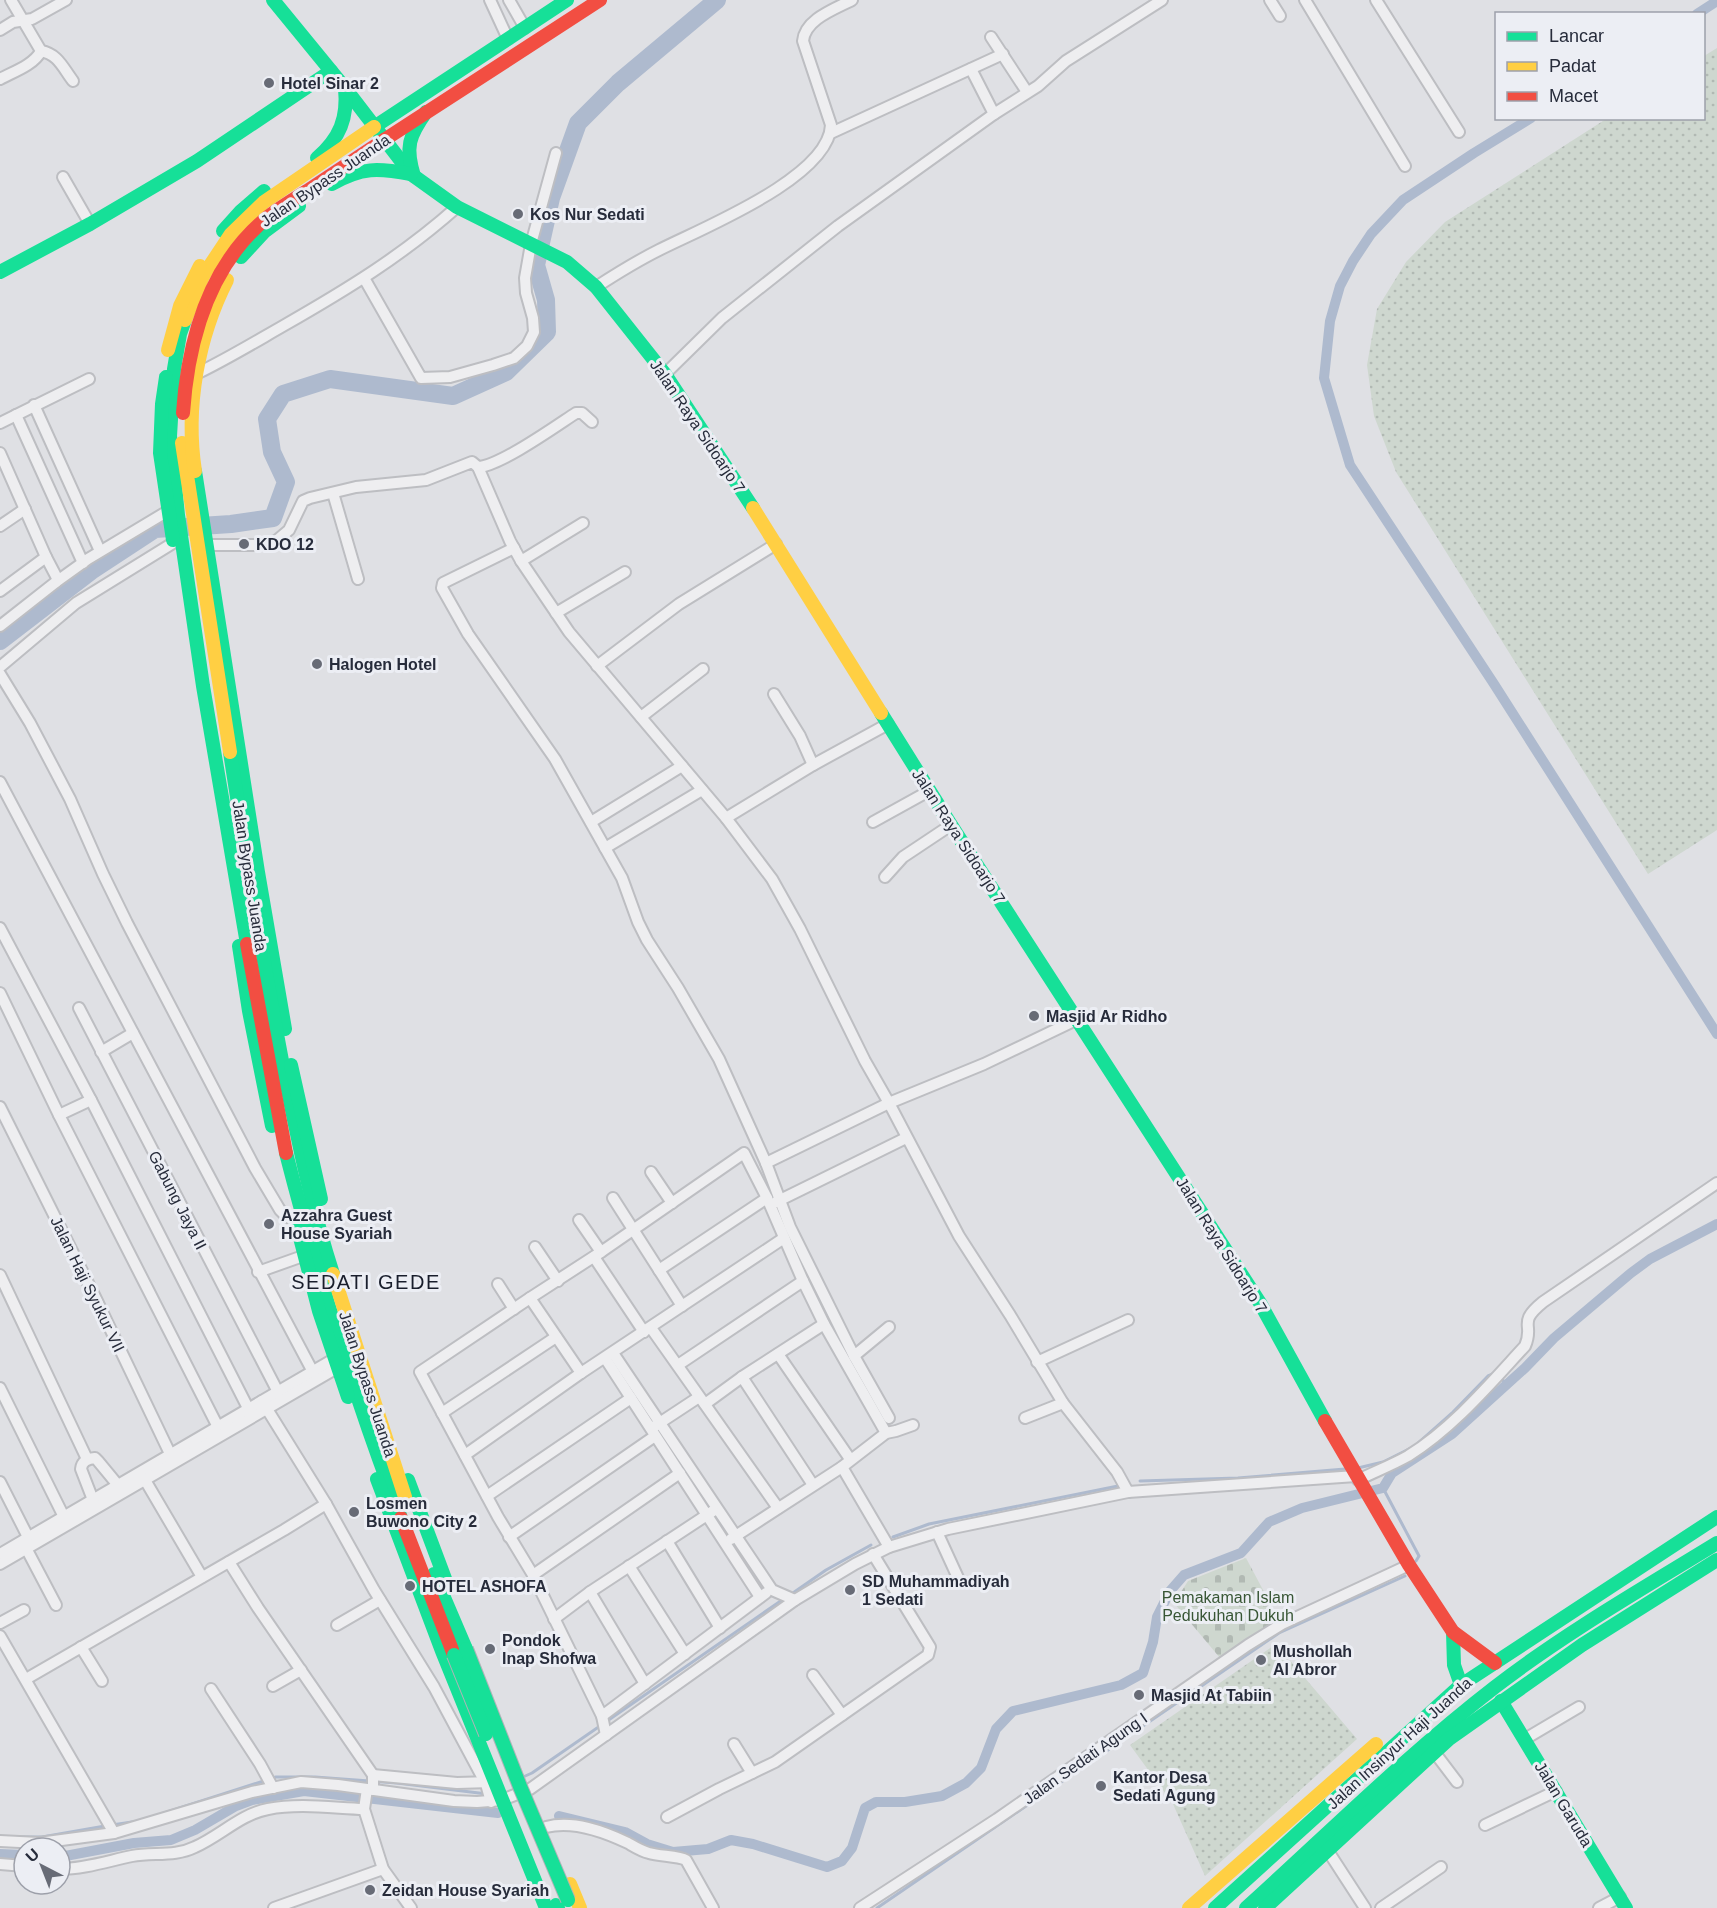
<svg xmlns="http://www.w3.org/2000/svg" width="1717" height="1908" viewBox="0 0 1717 1908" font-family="Helvetica,sans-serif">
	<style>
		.grass { fill: url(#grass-dots) }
		.cemetery { fill: url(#cemetery-stones) }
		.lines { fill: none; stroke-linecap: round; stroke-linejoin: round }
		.stream { stroke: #aebace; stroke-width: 3 }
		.canal { stroke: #aebace; stroke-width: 10 }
		.river { stroke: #aebace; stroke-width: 18 }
		.street-casing { stroke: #bdbec2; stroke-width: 14 }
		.street { stroke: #eeeef0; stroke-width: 10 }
		.fast { stroke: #16e098; stroke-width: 14 }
		.slow { stroke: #ffcf43; stroke-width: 14 }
		.jam { stroke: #f24e42; stroke-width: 14 }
		.fast-bridge-casing { stroke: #b1b3b8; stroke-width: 16; stroke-linecap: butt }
		.fast-bridge { stroke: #16e098; stroke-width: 14 }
		.poi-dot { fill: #676b76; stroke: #eceef4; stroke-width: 2 }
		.labels { text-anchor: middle; stroke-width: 6; stroke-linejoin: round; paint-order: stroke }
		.poi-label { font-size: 16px; font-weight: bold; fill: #272c3b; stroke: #eceef4; text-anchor: start }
		.street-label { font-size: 16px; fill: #272c3b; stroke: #eceef4 }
		.park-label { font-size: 16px; fill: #385635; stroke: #eceef4 }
		.quarter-label { font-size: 20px; letter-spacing: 1.5px; fill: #191e2c; stroke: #eceef4 }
	</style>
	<defs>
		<pattern id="grass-dots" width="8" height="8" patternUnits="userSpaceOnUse" patternTransform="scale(1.5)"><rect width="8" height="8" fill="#ced7cf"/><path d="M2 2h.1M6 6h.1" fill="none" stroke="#b1b9b3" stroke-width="1.8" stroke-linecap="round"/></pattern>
		<pattern id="cemetery-stones" width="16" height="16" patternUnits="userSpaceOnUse" patternTransform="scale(1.5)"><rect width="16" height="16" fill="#ced7cf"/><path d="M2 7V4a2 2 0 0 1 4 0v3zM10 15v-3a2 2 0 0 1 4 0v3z" fill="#b1b9b3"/></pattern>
	</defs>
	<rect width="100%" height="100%" fill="#dfe0e4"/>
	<!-- grass -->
	<g class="grass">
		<polygon points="1717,48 1717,830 1648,874 1396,472 1374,416 1367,365 1377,309 1406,262 1445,222 1606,119 1704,118 1704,56"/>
		<polygon points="1276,1644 1357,1739 1205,1876 1173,1804 1130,1745"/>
	</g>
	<!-- cemetery -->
	<polygon class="cemetery" points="1246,1558 1279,1620 1220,1658 1174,1603 1188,1581"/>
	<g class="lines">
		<!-- stream -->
		<g class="stream">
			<polyline points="1499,1377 1507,1384"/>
			<polyline points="1418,1443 1453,1412 1488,1376 1495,1373"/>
			<polyline points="1358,1468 1383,1462 1413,1447"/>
			<polyline points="1140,1481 1238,1478 1345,1469"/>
			<polyline points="1383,1488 1419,1556 1416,1561"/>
			<polyline points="893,1537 929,1524 1118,1486"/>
			<polyline points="790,1595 826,1570 871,1545"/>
			<polyline points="523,1777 532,1773 785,1598"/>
			<polyline points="161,1814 276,1777 315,1777 397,1783 487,1794"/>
			<polyline points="112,1825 132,1822"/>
			<polyline points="20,1837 42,1837 105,1826"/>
			<polyline points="877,1908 1279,1633 1405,1576"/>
		</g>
		<!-- canal -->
		<g class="canal">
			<polyline points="1697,14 1717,1"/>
			<polyline points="1531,118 1474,153 1403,200 1371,234 1353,261 1340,286 1330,321 1324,378 1350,465 1494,684 1717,1034"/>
			<polyline points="559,1816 625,1832 647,1844 673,1852 708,1849 731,1840 753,1844 827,1867 842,1861 852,1848 865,1808 876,1802 905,1802 942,1796 966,1783 981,1768 996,1729 1013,1711 1121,1685 1143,1673 1153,1642 1157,1617 1170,1591 1184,1575 1241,1553 1269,1522 1302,1508 1383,1488 1392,1473 1452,1434 1525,1368 1554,1338 1631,1273 1650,1259 1717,1224"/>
			<polyline points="0,1854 24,1855"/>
			<polyline points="60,1857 134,1843 171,1840 195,1830 236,1806 252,1800 304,1791 498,1813"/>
		</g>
		<!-- river -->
		<polyline class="river" points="0,641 91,571 155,529 231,524 273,518 286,482 272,452 267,419 283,394 330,379 453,396 506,372 547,332 546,300 536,265 551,198 578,123 618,83 717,0"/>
		<defs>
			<g id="street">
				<polyline points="490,0 508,39"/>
				<polyline points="509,0 525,28"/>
				<polyline points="1270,0 1280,16"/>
				<polyline points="1305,0 1405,166"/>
				<polyline points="1376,0 1459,132"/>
				<polyline points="0,30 13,22 32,19 66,0"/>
				<polyline points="991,37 1027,92"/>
				<path d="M41 51C58 54 63 68 73 81"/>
				<polyline points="971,69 994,114"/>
				<path d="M0 79C13 72 34 65 41 51L11 0"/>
				<polyline points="831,133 1003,54"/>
				<polyline points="63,177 90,224"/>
				<polyline points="364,278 421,378 450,377 493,365 514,358 527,346 534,332 533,318 526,293 525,278 531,244 556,153"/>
				<path d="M596 287C616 274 637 261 659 250 700 229 829 178 831 125L803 41C805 19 835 9 852 0"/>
				<path d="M198 373C227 359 255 342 283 326 346 290 402 256 457 207"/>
				<polyline points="665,374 722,318 838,226 994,114 1038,86 1066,61 1162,0"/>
				<polyline points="34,405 100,551"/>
				<polyline points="16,415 83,563"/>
				<polyline points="0,423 89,379"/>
				<polyline points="0,453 46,557 0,591"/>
				<path d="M478 467C500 466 556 426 576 413H582L592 422"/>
				<polyline points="333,493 358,579"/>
				<polyline points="0,526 25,509"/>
				<polyline points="208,545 261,545 276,541 289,530 303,501 310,498 356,487 426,480 472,462 478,467 510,541 521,561 569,632 726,818 772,879 800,929 865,1061 889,1103 959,1236 1010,1315 1063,1403 1117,1472 1128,1492"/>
				<polyline points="514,548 443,583 442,588 468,634 555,759 622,878 638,922 647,940 678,988 719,1059 766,1163 790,1227 854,1356 889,1327"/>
				<polyline points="521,561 583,523"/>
				<polyline points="56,582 88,559 168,511"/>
				<polyline points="556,613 625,572"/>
				<polyline points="0,626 56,582 57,578 46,557"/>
				<polyline points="597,666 679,604 776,544"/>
				<polyline points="0,667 76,603 173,543"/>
				<polyline points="0,674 30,723 70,799 103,874 127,923 255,1168 280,1210 287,1217 295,1218"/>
				<polyline points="774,694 800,736 813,765"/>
				<polyline points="641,717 703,669"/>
				<polyline points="0,782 313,1372"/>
				<polyline points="726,818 813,765 888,724"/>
				<polyline points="591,822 682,766"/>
				<polyline points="873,822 929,791"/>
				<polyline points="605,848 702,790"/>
				<polyline points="885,877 903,857 951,825"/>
				<polyline points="0,928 91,1100 249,1410"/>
				<polyline points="0,993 59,1115 218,1427"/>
				<polyline points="79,1008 278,1392"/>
				<polyline points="101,1052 133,1033"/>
				<polyline points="0,1107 95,1297 174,1462"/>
				<polyline points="59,1115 91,1100"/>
				<polyline points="766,1163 889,1103 984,1064 1078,1019"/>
				<polyline points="651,1172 672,1203"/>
				<polyline points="613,1198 682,1306"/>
				<polyline points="776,1202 906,1138"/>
				<polyline points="579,1220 601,1252"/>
				<polyline points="535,1247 558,1281"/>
				<polyline points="594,1257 644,1332"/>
				<polyline points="659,1270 767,1198"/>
				<polyline points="258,1272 303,1256"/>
				<polyline points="0,1275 87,1459"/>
				<polyline points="498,1284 514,1309"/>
				<polyline points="530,1298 581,1373"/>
				<polyline points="651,1328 778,1508"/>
				<polyline points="613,1353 772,1590 795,1600"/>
				<polyline points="778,1354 850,1459"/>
				<polyline points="854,1356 889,1418"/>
				<polyline points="605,1358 760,1597"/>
				<polyline points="1037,1362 1128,1320"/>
				<polyline points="678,1365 803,1281"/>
				<polyline points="742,1377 813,1485"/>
				<polyline points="0,1388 64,1517"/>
				<polyline points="262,1401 326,1504 374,1590 434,1687 486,1784 491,1802"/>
				<polyline points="705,1404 742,1377 824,1324"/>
				<polyline points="442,1413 556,1337"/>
				<polyline points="1025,1418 1063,1403"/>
				<polyline points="655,1426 699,1397"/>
				<polyline points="465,1455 581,1373 784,1238"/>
				<polyline points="842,1467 889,1547"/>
				<polyline points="145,1480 202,1577"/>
				<path d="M1358 1480C1374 1472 1392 1465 1408 1456 1453 1428 1489 1385 1525 1346 1535 1324 1516 1324 1543 1302L1717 1183"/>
				<polyline points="0,1482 28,1537"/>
				<polyline points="487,1496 631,1398"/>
				<path d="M93 1500 81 1469C82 1461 87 1459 95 1458L98 1461 117 1484"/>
				<polyline points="937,1532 959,1580"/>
				<polyline points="509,1537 655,1436"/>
				<polyline points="731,1539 842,1467 886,1433 896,1431 913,1425"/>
				<polyline points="667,1541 720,1628"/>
				<polyline points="26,1548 56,1605"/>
				<polyline points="0,1554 339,1356"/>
				<polyline points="229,1562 258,1608 373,1775 373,1790"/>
				<polyline points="0,1564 337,1368"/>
				<polyline points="629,1566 685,1654"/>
				<polyline points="533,1575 680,1473"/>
				<polyline points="590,1592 645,1684"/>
				<polyline points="554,1619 590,1592 713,1511"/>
				<polyline points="0,1623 24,1610"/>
				<polyline points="337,1625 380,1600"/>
				<polyline points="0,1636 114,1833"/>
				<polyline points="81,1647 102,1681"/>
				<polyline points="813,1675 842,1715"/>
				<polyline points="26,1679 284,1530 326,1504"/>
				<polyline points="273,1686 301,1670"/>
				<polyline points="211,1689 260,1764 273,1788"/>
				<polyline points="602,1716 766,1593"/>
				<polyline points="606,1735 602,1716 533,1575 498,1517 420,1372 530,1298 601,1252 744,1153 767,1198 803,1281 824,1324 886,1433"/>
				<polyline points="1525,1739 1579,1707"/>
				<polyline points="734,1744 752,1773"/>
				<polyline points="1435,1753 1457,1782"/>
				<polyline points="373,1775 457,1783 491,1782"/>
				<polyline points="367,1789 364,1809 383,1869 411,1908"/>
				<polyline points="667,1817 719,1789 775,1762 928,1655 930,1647 873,1554"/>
				<polyline points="1485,1825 1556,1791"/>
				<path d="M546 1827C573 1820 603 1831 628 1843 635 1847 641 1851 649 1853 659 1856 679 1856 686 1860L713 1908"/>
				<polyline points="0,1841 39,1843 114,1833 252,1792 301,1782 338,1785 454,1801 477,1802 502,1800 530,1789 795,1600 855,1564 889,1547 948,1529 1128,1492 1356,1476"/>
				<polyline points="1328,1851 1365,1908"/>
				<polyline points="0,1864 24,1866"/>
				<path d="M60 1869C84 1869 108 1861 132 1856 153 1852 175 1857 195 1847 220 1836 241 1814 268 1809 299 1803 333 1808 364 1809"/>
				<polyline points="274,1908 383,1869"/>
				<polyline points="860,1908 997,1819 1248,1645 1282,1624 1409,1565"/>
				<polyline points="1381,1908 1441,1867"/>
				<polyline points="1599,1908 1620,1897"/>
			</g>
		</defs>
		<!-- street casing -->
		<use href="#street" class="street-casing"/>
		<!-- street -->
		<use href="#street" class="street"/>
		<!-- fast -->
		<g class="fast">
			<polyline points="273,0 345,88 411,174 457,207 567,262 596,287 665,374 753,508"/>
			<polyline points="374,127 567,0"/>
			<path d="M317 158C340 138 348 118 345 88"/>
			<path d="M414 176C405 147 409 136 426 112"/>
			<path d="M332 184C362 167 378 168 411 174"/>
			<polyline points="223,231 241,211 264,191"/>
			<polyline points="241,257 264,232 299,206"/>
			<polyline points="0,272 90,224 197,161 331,71"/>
			<polyline points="185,320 180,334 174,369 170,436 178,515 203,686 247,944"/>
			<polyline points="166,377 162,404 160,453 173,540"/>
			<polyline points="195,471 258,872 285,1029"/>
			<polyline points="881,713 951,825 1260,1303 1325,1421"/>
			<path d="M230 752C246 857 263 961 283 1066 297 1135 311 1206 333 1274"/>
			<polyline points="239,946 249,1011 272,1126"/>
			<polyline points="291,1065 321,1199"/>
			<path d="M286 1153C318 1277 355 1399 401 1518"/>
			<polyline points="296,1222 319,1311 348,1397"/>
			<polyline points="377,1479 442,1651 546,1908"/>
			<polyline points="408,1480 447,1584"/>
			<polyline points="434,1574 466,1649"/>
			<polyline points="1453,1632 1454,1665 1461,1685"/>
			<polyline points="1501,1701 1626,1908"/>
			<polyline points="556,1905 558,1908"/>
			<polyline points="1215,1908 1461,1685 1717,1517"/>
			<path d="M1246 1908C1328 1834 1407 1755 1495 1687 1565 1633 1642 1589 1717 1543"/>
			<polyline points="1265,1908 1449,1739 1582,1645 1717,1560"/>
		</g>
		<!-- slow -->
		<g class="slow">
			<polyline points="185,320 203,276 231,234 264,202 374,127"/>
			<polyline points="168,350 180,306 200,266"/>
			<polyline points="182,443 230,752"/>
			<path d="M195 471C185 407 198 337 227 280"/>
			<polyline points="753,508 881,713"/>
			<polyline points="333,1274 405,1497"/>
			<polyline points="570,1884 580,1908"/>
			<polyline points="1189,1908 1376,1744"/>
		</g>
		<!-- jam -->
		<g class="jam">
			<polyline points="384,140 600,0"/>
			<path d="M183 413C188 340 209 264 269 216 281 207 294 199 307 191 333 174 358 157 384 140"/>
			<polyline points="247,944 286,1153"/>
			<polyline points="1325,1421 1409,1565 1453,1632 1495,1663"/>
			<polyline points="401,1518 454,1655"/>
		</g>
		<defs>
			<g id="fast-bridge">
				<polyline points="466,1649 521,1789 568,1900"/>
				<polyline points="454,1655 486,1734"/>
			</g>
		</defs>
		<!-- fast-bridge casing -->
		<use href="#fast-bridge" class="fast-bridge-casing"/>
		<!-- fast-bridge -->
		<use href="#fast-bridge" class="fast-bridge"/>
	</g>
	<!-- markers -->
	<g class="poi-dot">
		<circle cx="269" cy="83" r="6"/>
		<circle cx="518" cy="214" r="6"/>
		<circle cx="244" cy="544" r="6"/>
		<circle cx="317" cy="664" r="6"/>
		<circle cx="1034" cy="1016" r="6"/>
		<circle cx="269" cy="1224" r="6"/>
		<circle cx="354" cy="1512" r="6"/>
		<circle cx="410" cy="1586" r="6"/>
		<circle cx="850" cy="1590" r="6"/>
		<circle cx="490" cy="1649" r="6"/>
		<circle cx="1261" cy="1660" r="6"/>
		<circle cx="1139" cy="1695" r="6"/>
		<circle cx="1101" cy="1786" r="6"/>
		<circle cx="370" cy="1890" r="6"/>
	</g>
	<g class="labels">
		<!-- poi labels -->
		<g class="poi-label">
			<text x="281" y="89">Hotel Sinar 2</text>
			<text x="530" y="220">Kos Nur Sedati</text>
			<text x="256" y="550">KDO 12</text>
			<text x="329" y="670">Halogen Hotel</text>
			<text x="1046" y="1022">Masjid Ar Ridho</text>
			<text x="281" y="1221">Azzahra Guest<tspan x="281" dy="18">House Syariah</tspan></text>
			<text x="366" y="1509">Losmen<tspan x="366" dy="18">Buwono City 2</tspan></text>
			<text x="862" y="1587">SD Muhammadiyah<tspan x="862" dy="18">1 Sedati</tspan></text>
			<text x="422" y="1592">HOTEL ASHOFA</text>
			<text x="502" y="1646">Pondok<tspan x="502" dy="18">Inap Shofwa</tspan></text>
			<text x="1273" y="1657">Mushollah<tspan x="1273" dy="18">Al Abror</tspan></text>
			<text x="1151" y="1701">Masjid At Tabiin</text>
			<text x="1113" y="1783">Kantor Desa<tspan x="1113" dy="18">Sedati Agung</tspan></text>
			<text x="382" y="1896">Zeidan House Syariah</text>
		</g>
		<!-- street labels -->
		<g class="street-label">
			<text transform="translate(325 180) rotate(-34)" y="6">Jalan Bypass Juanda</text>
			<text transform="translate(698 426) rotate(56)" y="6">Jalan Raya Sidoarjo 7</text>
			<text transform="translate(959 836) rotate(57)" y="6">Jalan Raya Sidoarjo 7</text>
			<text transform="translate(250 876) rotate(81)" y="6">Jalan Bypass Juanda</text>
			<text transform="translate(178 1200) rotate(63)" y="6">Gabung Jaya II</text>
			<text transform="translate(1222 1245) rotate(58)" y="6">Jalan Raya Sidoarjo 7</text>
			<text transform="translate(88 1284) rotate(64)" y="6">Jalan Haji Syukur VII</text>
			<text transform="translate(368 1384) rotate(72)" y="6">Jalan Bypass Juanda</text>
			<text transform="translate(1399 1743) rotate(-42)" y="6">Jalan Insinyur Haji Juanda</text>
			<text transform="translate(1085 1758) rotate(-35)" y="6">Jalan Sedati Agung I</text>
			<text transform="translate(1564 1804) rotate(59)" y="6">Jalan Garuda</text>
		</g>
		<!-- park labels -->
		<g class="park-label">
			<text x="1228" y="1603">Pemakaman Islam<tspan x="1228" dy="18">Pedukuhan Dukuh</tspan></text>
		</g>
		<!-- quarter labels -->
		<g class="quarter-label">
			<text x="366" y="1289">SEDATI GEDE</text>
		</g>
	</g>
	<!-- legend -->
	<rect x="1495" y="12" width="210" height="108" fill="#eceef4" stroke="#9da0aa" stroke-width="1.5"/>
	<rect x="1507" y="32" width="30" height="9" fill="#16e098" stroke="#9da0aa" stroke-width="1.5"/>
	<text x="1549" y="42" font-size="18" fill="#272c3b">Lancar</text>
	<rect x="1507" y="62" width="30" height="9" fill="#ffcf43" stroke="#9da0aa" stroke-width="1.5"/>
	<text x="1549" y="72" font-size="18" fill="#272c3b">Padat</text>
	<rect x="1507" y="92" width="30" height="9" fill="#f24e42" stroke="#9da0aa" stroke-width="1.5"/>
	<text x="1549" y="102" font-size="18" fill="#272c3b">Macet</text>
	<!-- north arrow -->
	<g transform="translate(42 1866) rotate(318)"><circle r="28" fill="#eceef4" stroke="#9da0aa" stroke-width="1.5"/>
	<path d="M0-4.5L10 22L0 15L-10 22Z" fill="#676b76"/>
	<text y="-9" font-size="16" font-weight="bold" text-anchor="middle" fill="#272c3b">U</text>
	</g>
</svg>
